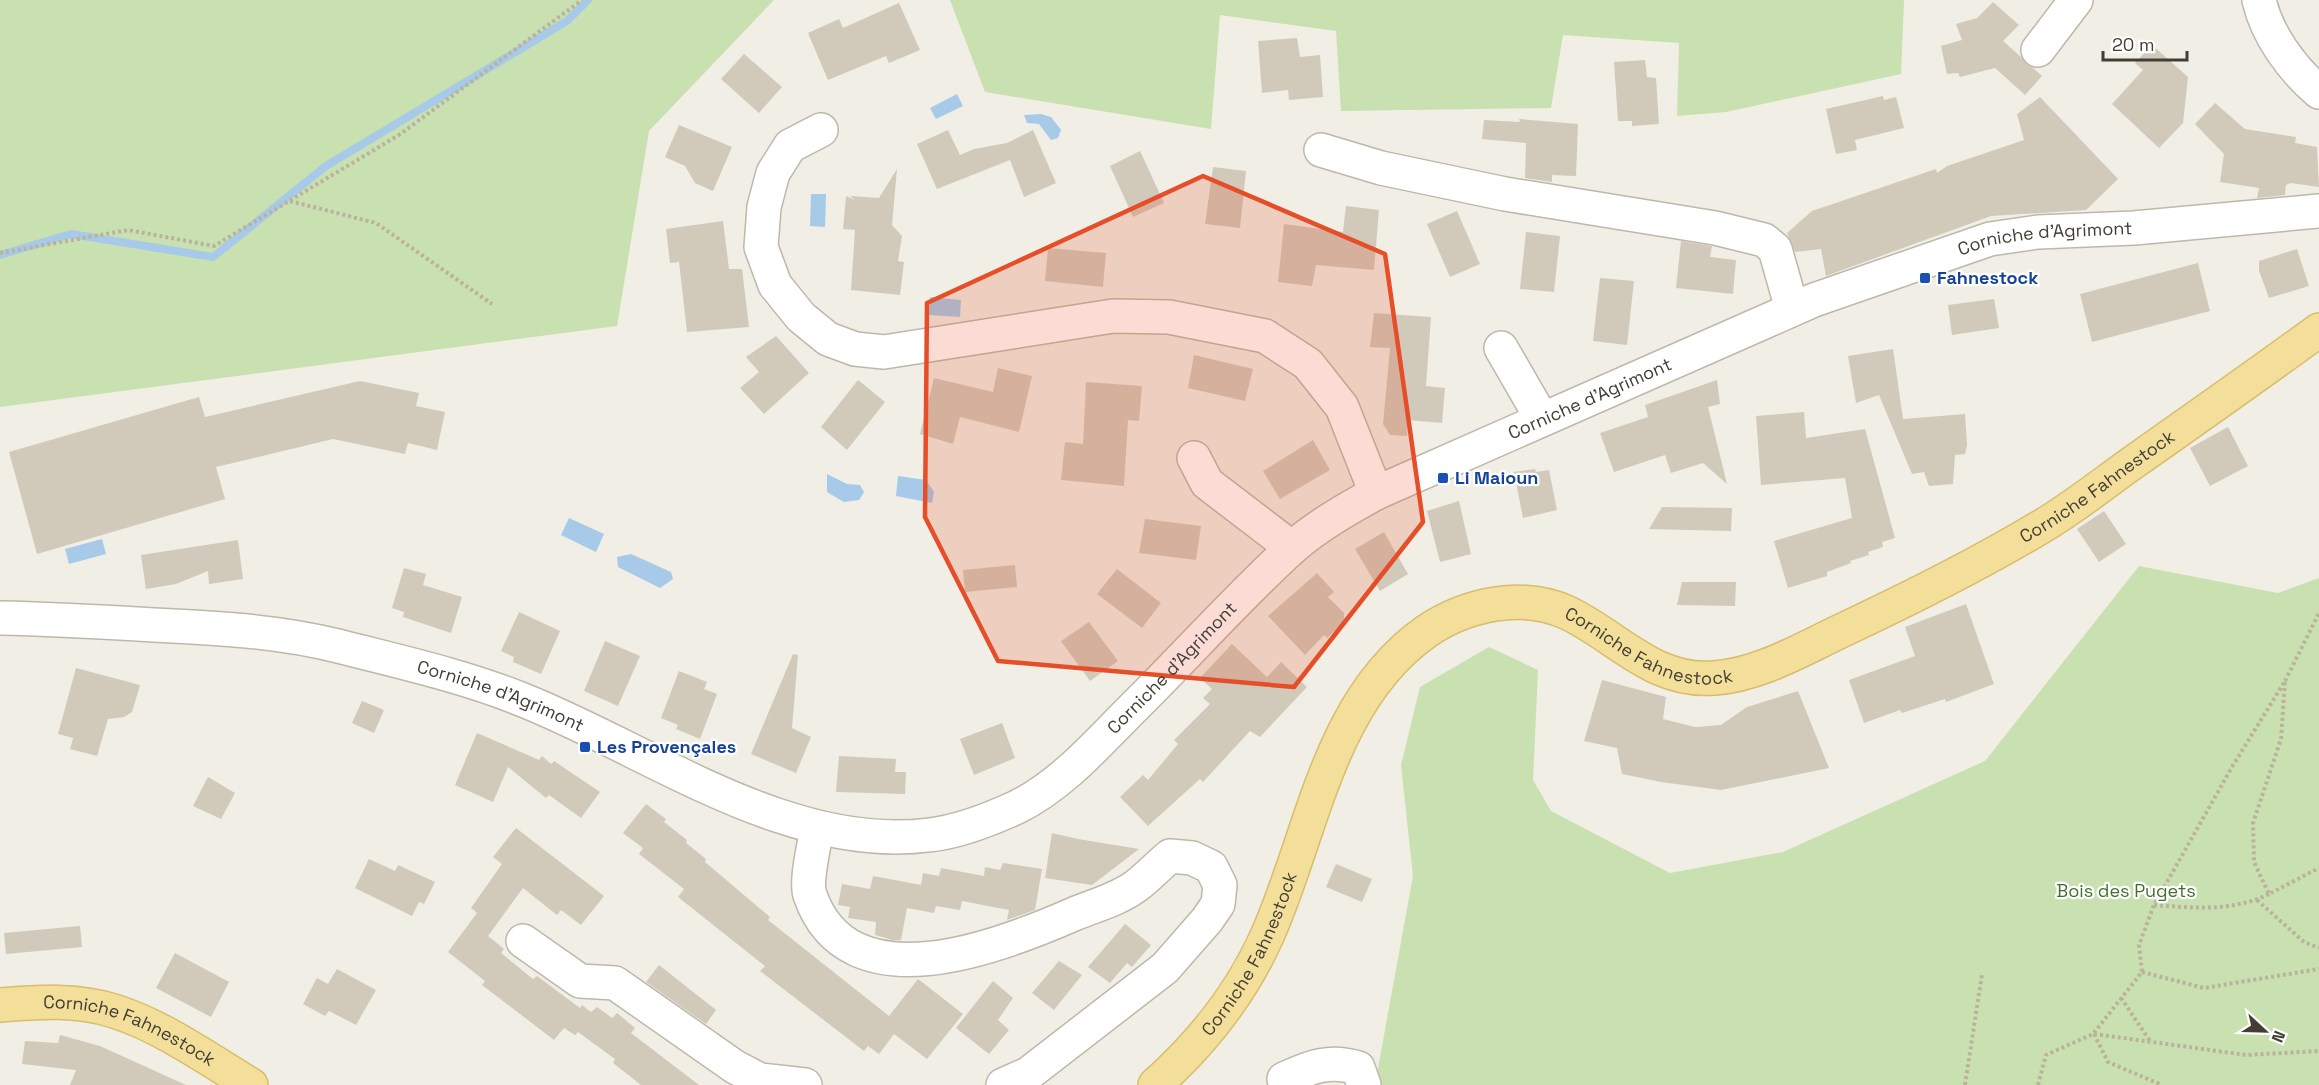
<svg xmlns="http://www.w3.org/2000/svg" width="2319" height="1085" viewBox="0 0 2319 1085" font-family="'Space Grotesk',sans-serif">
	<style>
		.green { fill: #c9e1b1 }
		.water { fill: #a6cae8 }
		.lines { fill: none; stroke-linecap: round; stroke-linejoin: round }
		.stream { stroke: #a6cae8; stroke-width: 8 }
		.building { fill: #d1cabb }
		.minor-casing { stroke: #beb8ab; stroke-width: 36 }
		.major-casing { stroke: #d7bd6c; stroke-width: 36 }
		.path { stroke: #bbb29b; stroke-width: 4; stroke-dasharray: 3 3; stroke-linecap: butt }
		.minor { stroke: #fff; stroke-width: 33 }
		.major { stroke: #f4df9a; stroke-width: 33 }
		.marked { fill: #e54e28; fill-opacity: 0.2; stroke: #e54e28; stroke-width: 4.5; stroke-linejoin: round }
		.transit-dot { fill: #1a4fb4; stroke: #fff; stroke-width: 2 }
		.labels { text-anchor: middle; stroke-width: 4.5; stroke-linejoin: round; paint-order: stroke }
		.street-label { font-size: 18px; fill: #423e35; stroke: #fff }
		.transit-label { font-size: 18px; font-weight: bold; fill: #164399; stroke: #fff; text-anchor: start }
		.park-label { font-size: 18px; fill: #436e2f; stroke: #fff }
	</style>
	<rect width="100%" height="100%" fill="#f0eee5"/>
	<!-- green -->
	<g class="green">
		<polygon points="0,0 774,0 649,131 617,326 0,407"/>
		<polygon points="950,0 1904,0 1901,74 1726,112 1677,116 1679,43 1563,35 1551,108 1341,111 1336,31 1220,15 1211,129 985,92"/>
		<polygon points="2139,566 2278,593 2319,578 2319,1085 1375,1085 1413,876 1401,765 1420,687 1489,647 1538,670 1533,780 1551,811 1670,873 1783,852 1985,761"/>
	</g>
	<!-- water -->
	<g class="water">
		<polygon points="957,94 963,106 936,119 930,108"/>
		<polygon points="1041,114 1051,117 1061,130 1058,138 1051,140 1039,124 1027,123 1024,115"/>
		<polygon points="811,194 826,194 825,227 810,226"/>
		<polygon points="930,297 961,300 960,317 929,315"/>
		<polygon points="827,474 847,484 860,485 864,492 859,500 844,502 827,492"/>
		<polygon points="898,476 926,480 934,492 932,503 896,496"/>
		<polygon points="569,518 604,534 596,552 561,535"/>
		<polygon points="102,539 106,554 69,564 65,549"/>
		<polygon points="631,554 671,572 673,579 660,588 618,567 617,557"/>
	</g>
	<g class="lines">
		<!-- stream -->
		<polyline class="stream" points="0,255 71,234 213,257 326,166 567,21 588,0"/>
	</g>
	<!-- building -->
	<g class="building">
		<polygon points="1993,2 2019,25 2003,41 2042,76 2025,95 1995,68 1960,77 1958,73 1947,74 1941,46 1962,40 1956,24 1977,18"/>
		<polygon points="899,3 920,50 889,63 886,56 828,80 808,33 839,19 843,28"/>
		<polygon points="1297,38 1300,57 1320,55 1323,97 1289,100 1288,90 1262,93 1258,41"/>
		<polygon points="2152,45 2188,77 2183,123 2159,148 2112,104 2143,70 2135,63"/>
		<polygon points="744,54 782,87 759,113 721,79"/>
		<polygon points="1645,60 1647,77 1656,78 1659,124 1632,126 1632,121 1618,121 1614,62"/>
		<polygon points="1883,96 1884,100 1896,97 1904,128 1855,140 1857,150 1836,154 1826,109"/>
		<polygon points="2040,97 2118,179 2086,210 1991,216 1826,276 1821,249 1795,252 1787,233 1812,211 1936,169 1937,173 1947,166 2024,140 2017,114"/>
		<polygon points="2215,103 2245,129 2296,137 2295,143 2317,147 2319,187 2291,183 2286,185 2285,195 2257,198 2259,188 2220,182 2224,154 2195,124"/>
		<polygon points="1519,119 1578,124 1576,176 1552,175 1552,182 1525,178 1526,143 1482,139 1484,120 1520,122"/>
		<polygon points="679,125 732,147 713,191 695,183 685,166 665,157"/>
		<polygon points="948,130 960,155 974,149 1007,143 1033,130 1056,183 1024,197 1010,160 937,189 917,144"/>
		<polygon points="1140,151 1164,203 1133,217 1110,166"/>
		<polygon points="1213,167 1246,171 1240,228 1205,224"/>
		<polygon points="897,169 892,225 902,236 898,261 904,262 900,295 851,290 855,230 843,229 846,196 855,200 850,196 879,198"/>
		<polygon points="1346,206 1379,210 1374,270 1316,265 1312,286 1278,282 1284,224 1343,232"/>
		<polygon points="1457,211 1480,264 1450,277 1427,224"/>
		<polygon points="723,221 729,269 742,269 749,327 687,332 679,262 670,263 666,229"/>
		<polygon points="1526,232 1560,236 1554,292 1520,289"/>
		<polygon points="1681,241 1712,246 1710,257 1736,260 1733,294 1676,288"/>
		<polygon points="1048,248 1106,253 1103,287 1045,281"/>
		<polygon points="2297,249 2309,286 2269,298 2259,271 2259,261"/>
		<polygon points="2198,263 2210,311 2092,342 2080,294"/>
		<polygon points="1600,278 1634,281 1627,345 1593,341"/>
		<polygon points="1994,299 1999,328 1952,335 1948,305"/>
		<polygon points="1374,313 1431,317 1426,386 1445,388 1442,423 1408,420 1407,436 1390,435 1383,424 1390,348 1370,347"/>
		<polygon points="776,336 809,373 764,414 740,388 759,372 746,357"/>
		<polygon points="1893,349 1903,419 1965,414 1967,445 1965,454 1955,455 1953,484 1929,486 1924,472 1912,474 1879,395 1856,403 1848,356"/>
		<polygon points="1194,355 1253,369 1245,401 1188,388"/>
		<polygon points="998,368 1032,376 1019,432 960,417 953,444 920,434 934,378 993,392"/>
		<polygon points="858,380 885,402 847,450 821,427"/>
		<polygon points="1717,380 1720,404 1708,407 1727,484 1703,463 1671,473 1665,455 1614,472 1600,433 1648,417 1645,405"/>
		<polygon points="360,381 419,393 416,406 445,412 437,450 408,443 405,454 333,439 216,467 225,499 37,554 9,452 199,397 205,417"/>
		<polygon points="1086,382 1142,386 1139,421 1128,420 1124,486 1061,480 1065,442 1083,444"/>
		<polygon points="1804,412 1806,438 1865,429 1895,538 1882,542 1883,547 1868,552 1869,555 1850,561 1851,563 1827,572 1827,576 1788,588 1774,541 1852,518 1845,478 1761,485 1756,416"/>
		<polygon points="2228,427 2248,466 2210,486 2190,448"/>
		<polygon points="1313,440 1330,470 1280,499 1263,471"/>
		<polygon points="1535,469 1536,472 1549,470 1557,510 1523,518 1514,472"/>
		<polygon points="1459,501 1471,554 1440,562 1427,511"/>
		<polygon points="1662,507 1732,508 1731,531 1649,529"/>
		<polygon points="2104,511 2126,544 2099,562 2077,529"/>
		<polygon points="1145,519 1201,526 1196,560 1139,553"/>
		<polygon points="1384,532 1408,574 1380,591 1355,549"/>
		<polygon points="238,540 243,579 209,584 208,571 176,584 146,589 141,555"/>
		<polygon points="1015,565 1017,587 965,592 963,570"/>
		<polygon points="404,568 426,574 423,585 462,597 451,633 403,617 404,612 392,608"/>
		<polygon points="1117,569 1161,603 1142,628 1097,594"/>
		<polygon points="1317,573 1334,592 1328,597 1344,613 1344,622 1327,638 1324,635 1305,655 1268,616"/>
		<polygon points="1682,582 1736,582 1735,606 1677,605"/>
		<polygon points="1966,604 1994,684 1946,702 1945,699 1902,713 1900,710 1864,723 1849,680 1915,656 1905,627"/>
		<polygon points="519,612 560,631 541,674 513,662 514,657 501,651"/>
		<polygon points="1089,622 1118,661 1090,681 1061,641"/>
		<polygon points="605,641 640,656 618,706 584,691"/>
		<polygon points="1232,644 1267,677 1281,662 1307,687 1260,737 1250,731 1203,782 1200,779 1148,826 1120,797 1143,775 1148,780 1178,744 1174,740 1210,704 1203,698 1212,689 1200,678"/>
		<polygon points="793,654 798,655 792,728 811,737 796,773 751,754"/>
		<polygon points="76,668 140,685 132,712 124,717 108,719 97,756 70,749 73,738 58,734"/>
		<polygon points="679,671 707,682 704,689 717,694 700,739 676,729 678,725 661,718"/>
		<polygon points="1602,680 1666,697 1663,719 1695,727 1721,725 1747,707 1798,691 1829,768 1721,790 1661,782 1622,774 1617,748 1584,741"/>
		<polygon points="362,701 384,710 374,733 352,723"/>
		<polygon points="1002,723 1015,758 974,775 960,739"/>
		<polygon points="477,733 539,760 542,756 551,764 554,761 600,792 581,818 549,795 546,798 508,767 493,802 455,785"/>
		<polygon points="839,756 896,759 895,772 906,772 905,794 836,792"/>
		<polygon points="208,777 235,793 221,819 193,806"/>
		<polygon points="646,804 666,819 664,822 687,840 686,843 706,859 705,862 770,917 768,920 889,1016 918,979 963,1014 927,1059 894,1034 879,1054 868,1046 864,1051 760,971 765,966 678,897 684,889 639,854 643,848 623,833"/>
		<polygon points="516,828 604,896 581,925 561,910 557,915 523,888 488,936 504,949 501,953 533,979 537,976 580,1008 582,1005 591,1012 597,1007 612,1018 617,1013 635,1028 631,1033 699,1085 641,1085 613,1063 615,1059 578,1032 575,1035 564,1028 554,1040 482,985 485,981 448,952 477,913 471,908 502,864 493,857"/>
		<polygon points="1052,833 1078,839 1139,849 1092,885 1045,878"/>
		<polygon points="369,859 395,871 398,865 435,882 424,904 419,902 412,916 355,888"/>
		<polygon points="1003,863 1042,869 1035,910 1007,920 1009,910 962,901 960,910 936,906 934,913 907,908 901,940 893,940 875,935 876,922 848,918 850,907 838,905 842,884 870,889 873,876 921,885 923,873 939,876 941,868 984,876 985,867 1000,870"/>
		<polygon points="1336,864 1372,879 1362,902 1326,887"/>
		<polygon points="1125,924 1151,945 1132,967 1127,963 1110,983 1088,967"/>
		<polygon points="80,926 82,947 6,954 4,933"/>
		<polygon points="175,953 229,982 211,1017 156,988"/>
		<polygon points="1059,961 1082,975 1054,1010 1032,993"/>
		<polygon points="659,965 716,1010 706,1024 646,982"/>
		<polygon points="337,969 376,990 356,1025 329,1011 325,1016 303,1004 317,978 328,984"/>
		<polygon points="993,981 1013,998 998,1020 1009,1030 989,1054 956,1028"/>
		<polygon points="60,1035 100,1046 186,1085 70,1085 76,1070 22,1064 25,1041 58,1043"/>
	</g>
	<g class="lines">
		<defs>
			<g id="minor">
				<path d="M2259 0C2267 35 2292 69 2319 92"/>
				<polyline points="2038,50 2076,0"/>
				<polyline points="821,130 790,146 773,173 764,207 761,247 775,285 801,317 828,339 855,349 884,352 1113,316 1169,317 1265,336 1308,364 1342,407 1376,493"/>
				<polyline points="1321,150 1381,168 1505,194 1715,228 1764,240 1775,249 1792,309"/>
				<polyline points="1501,348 1542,419"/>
				<polyline points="1194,458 1207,483 1292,548"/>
				<path id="s1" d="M0 618C51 619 103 622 154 625 217 628 277 631 338 646 400 662 464 676 523 700 649 750 788 853 929 835 957 832 991 819 1017 807 1062 785 1099 742 1134 707 1187 655 1237 598 1292 548 1317 526 1347 509 1376 493L1814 300 1990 239 2038 232 2134 228 2319 211"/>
				<path d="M817 827C815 842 805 882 810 895 848 1006 999 947 1074 914 1093 906 1119 899 1136 886 1148 877 1158 866 1170 856L1192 858 1211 867 1220 885 1218 904 1207 920 1165 968 1028 1074 1003 1085"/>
				<polyline points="523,941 580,981 615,983 735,1067 760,1080 805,1085"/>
				<path d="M1284 1079C1310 1067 1330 1059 1358 1068L1364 1085"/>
			</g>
			<g id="major">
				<path id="s2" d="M0 1005C38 1002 77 999 114 1011 162 1026 208 1059 251 1085"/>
				<path id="s3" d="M1155 1085C1202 1043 1241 994 1267 936 1313 833 1328 700 1427 631 1467 604 1523 592 1568 613 1618 637 1654 683 1714 678 1760 675 1804 648 1845 629 1911 598 1977 565 2039 528 2070 510 2099 487 2128 466 2192 421 2256 376 2319 330"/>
			</g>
		</defs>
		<!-- minor casing -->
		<use href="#minor" class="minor-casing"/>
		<!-- major casing -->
		<use href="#major" class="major-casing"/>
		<!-- path -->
		<g class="path">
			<polyline points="290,201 376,223 492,304"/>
			<polyline points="0,253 128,230 214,246 399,135 582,0"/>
			<polyline points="2285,681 2319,613"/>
			<polyline points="2257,900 2304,942 2319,948"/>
			<path d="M2154 905C2194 908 2232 912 2269 894"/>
			<polyline points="2142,972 2204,988 2319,969"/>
			<polyline points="2121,998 2150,1041"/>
			<polyline points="2094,1034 2246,1055 2319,1051"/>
			<polyline points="2094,1034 2108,1062 2162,1085"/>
			<polyline points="1965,1085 1982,974"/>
			<polyline points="2038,1085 2046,1055 2093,1034 2142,972 2139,945 2154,905 2232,767 2285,681 2281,739 2253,823 2254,862 2269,894 2319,868"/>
		</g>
		<!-- minor -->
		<use href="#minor" class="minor"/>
		<!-- major -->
		<use href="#major" class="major"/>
	</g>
	<!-- marked area -->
	<path class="marked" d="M1203 176 1385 254 1423 522 1294 687 998 661 925 517 927 303Z"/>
	<!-- markers -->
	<g class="transit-dot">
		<rect x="1919" y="272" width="12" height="12" rx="3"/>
		<rect x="1437" y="472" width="12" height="12" rx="3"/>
		<rect x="579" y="741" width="12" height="12" rx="3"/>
	</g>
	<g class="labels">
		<!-- street labels -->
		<g class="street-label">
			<text dy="6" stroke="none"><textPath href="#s1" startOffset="2258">Corniche d'Agrimont</textPath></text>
			<text dy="6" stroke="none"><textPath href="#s1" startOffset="1772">Corniche d'Agrimont</textPath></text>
			<text dy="6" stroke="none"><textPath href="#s3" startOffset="1280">Corniche Fahnestock</textPath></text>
			<text dy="6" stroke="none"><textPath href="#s3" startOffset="776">Corniche Fahnestock</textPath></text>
			<text dy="6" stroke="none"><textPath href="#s1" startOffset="1268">Corniche d'Agrimont</textPath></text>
			<text dy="6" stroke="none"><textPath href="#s1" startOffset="510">Corniche d'Agrimont</textPath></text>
			<text dy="6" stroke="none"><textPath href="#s3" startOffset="164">Corniche Fahnestock</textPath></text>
			<text dy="6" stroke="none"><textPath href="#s2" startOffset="135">Corniche Fahnestock</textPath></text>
		</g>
		<!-- transit labels -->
		<g class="transit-label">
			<text x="1937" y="284">Fahnestock</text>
			<text x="1455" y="484">Li Maioun</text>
			<text x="597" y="753">Les Provençales</text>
		</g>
		<!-- park labels -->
		<g class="park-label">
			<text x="2126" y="897">Bois des Pugets</text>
		</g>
	</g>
	<!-- north arrow -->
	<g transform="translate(2265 1031) rotate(112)" stroke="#ffffff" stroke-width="4.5" paint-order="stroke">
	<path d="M0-4.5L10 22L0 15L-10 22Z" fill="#423e35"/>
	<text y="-9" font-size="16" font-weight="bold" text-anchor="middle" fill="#423e35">N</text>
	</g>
	<!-- scale -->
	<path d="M2103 51v9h84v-9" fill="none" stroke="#423e35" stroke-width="3"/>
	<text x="2112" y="51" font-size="18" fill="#423e35" stroke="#ffffff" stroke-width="4.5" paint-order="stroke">20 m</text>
</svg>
